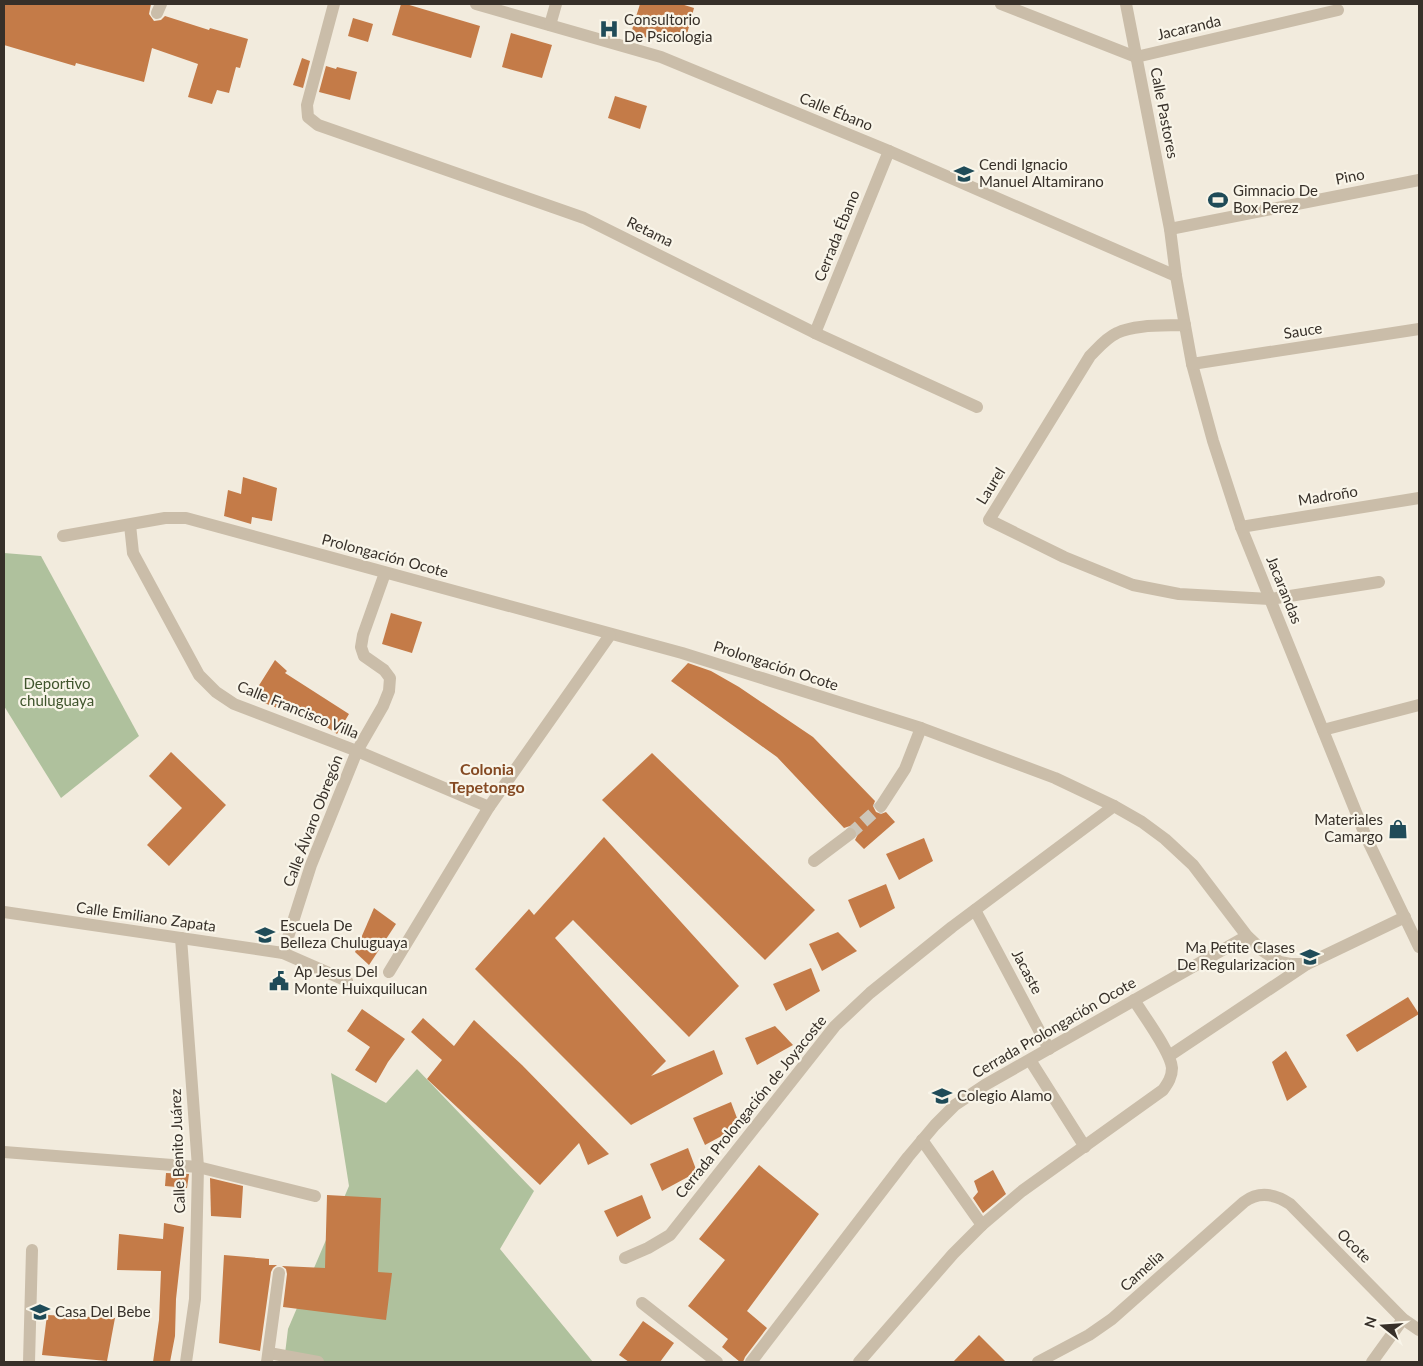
<svg xmlns="http://www.w3.org/2000/svg" width="1423" height="1366" viewBox="0 0 1423 1366" font-family="Lato,sans-serif">
	<style>
		.green { fill: #afc19d }
		.building { fill: #c47b48 }
		.lines { fill: none; stroke-linecap: round; stroke-linejoin: round }
		.minor-tunnel { stroke: #cdc6b9; stroke-width: 12; stroke-dasharray: 12 6; stroke-linecap: butt }
		.minor { stroke: #cabda9; stroke-width: 12 }
		.labels { text-anchor: middle; stroke-width: 4.5; stroke-linejoin: round; paint-order: stroke }
		.poi-label { font-size: 15px; fill: #373029; stroke: #f9f5e9; text-anchor: start }
		.street-label { font-size: 15px; fill: #373029; stroke: #f9f5e9 }
		.park-label { font-size: 15px; fill: #40552d; stroke: #f9f5e9 }
		.neighbourhood-label { font-size: 16px; font-weight: bold; fill: #854a23; stroke: #f9f5e9 }
	</style>
	<rect width="100%" height="100%" fill="#f2ebdd"/>
	<!-- green -->
	<g class="green">
		<polygon points="4,553 41,556 139,736 61,798 4,706"/>
		<polygon points="417,1069 534,1191 500,1249 593,1362 284,1362 288,1329 349,1186 331,1073 386,1103"/>
	</g>
	<!-- building -->
	<g class="building">
		<polygon points="4,4 151,4 149,14 154,21 161,20 165,16 209,30 210,28 248,39 240,68 236,67 229,93 217,90 212,104 188,97 198,64 152,48 144,82 76,63 75,66 4,45"/>
		<polygon points="401,4 406,4 480,26 471,58 392,35"/>
		<polygon points="640,4 681,4 694,8 687,34 679,32 676,41 653,34 651,39 631,33"/>
		<polygon points="353,18 373,24 368,42 348,36"/>
		<polygon points="511,33 552,45 542,78 502,67"/>
		<polygon points="302,58 310,61 303,88 293,85"/>
		<polygon points="326,66 336,69 337,67 357,72 350,100 319,92"/>
		<polygon points="615,96 647,106 640,129 608,118"/>
		<polygon points="243,477 277,488 272,521 252,517 251,524 224,516 228,490 241,494"/>
		<polygon points="391,613 422,622 412,653 382,644"/>
		<polygon points="275,660 287,671 285,673 349,714 337,734 300,709 296,715 251,698"/>
		<polygon points="688,663 711,671 739,687 813,737 875,801 873,806 876,812 881,814 886,812 895,822 864,849 855,840 858,834 856,829 850,826 844,828 777,757 671,681"/>
		<polygon points="171,752 226,805 169,866 147,845 182,808 149,776"/>
		<polygon points="652,753 815,910 765,960 602,800"/>
		<polygon points="604,837 739,986 689,1037 573,920 555,938 666,1061 651,1076 714,1050 723,1074 631,1125 475,969 529,909 534,915"/>
		<polygon points="924,838 933,861 899,880 886,854"/>
		<polygon points="886,884 895,908 860,928 848,900"/>
		<polygon points="374,908 396,924 369,965 355,952"/>
		<polygon points="838,932 857,951 822,971 809,944"/>
		<polygon points="811,968 820,991 786,1011 773,984"/>
		<polygon points="1408,997 1419,1014 1357,1052 1346,1035"/>
		<polygon points="362,1009 405,1039 388,1062 376,1083 355,1070 370,1047 347,1031"/>
		<polygon points="423,1018 454,1046 474,1020 522,1065 609,1154 588,1165 579,1143 540,1185 427,1079 442,1060 411,1032"/>
		<polygon points="775,1026 793,1045 757,1065 745,1038"/>
		<polygon points="1286,1051 1307,1087 1287,1101 1272,1062"/>
		<polygon points="731,1102 740,1126 705,1145 693,1118"/>
		<polygon points="688,1148 697,1172 662,1191 650,1164"/>
		<polygon points="759,1165 819,1214 747,1311 767,1328 745,1357 743,1362 740,1362 722,1347 728,1339 688,1306 725,1260 699,1239"/>
		<polygon points="993,1170 1006,1194 983,1213 973,1198 978,1192 974,1181"/>
		<polygon points="166,1173 189,1174 187,1188 165,1186"/>
		<polygon points="210,1178 243,1186 241,1218 211,1216"/>
		<polygon points="327,1195 381,1198 378,1272 392,1273 386,1320 283,1307 287,1274 286,1269 282,1266 325,1268"/>
		<polygon points="642,1195 651,1218 617,1237 604,1211"/>
		<polygon points="164,1223 184,1227 176,1299 175,1336 170,1362 153,1362 159,1320 161,1271 117,1270 119,1234 163,1239"/>
		<polygon points="224,1255 269,1259 269,1265 277,1265 273,1268 271,1272 260,1351 219,1343"/>
		<polygon points="47,1315 115,1318 107,1361 42,1355"/>
		<polygon points="643,1321 674,1343 660,1362 629,1362 619,1355"/>
		<polygon points="979,1335 1006,1362 953,1362"/>
	</g>
	<g class="lines">
		<!-- minor-tunnel -->
		<polyline class="minor-tunnel" points="850,834 881,806"/>
		<!-- minor -->
		<g class="minor">
			<polyline points="334,4 307,105 308,117 318,125 584,218 815,333 977,407"/>
			<polyline points="476,4 661,57 889,151 1176,276"/>
			<polyline points="1001,4 1136,57 1338,10"/>
			<polyline points="1126,4 1170,229 1176,276 1192,364 1213,441 1241,527 1366,837 1419,947"/>
			<polyline points="157,13 161,4"/>
			<polyline points="550,25 556,4"/>
			<polyline points="1170,229 1419,180"/>
			<path d="M1185 325C1165 326 1135 324 1117 333 1106 338 1098 348 1090 356L989 520 1064 557 1133 585 1179 594 1270 599 1379 582"/>
			<polyline points="815,333 889,151"/>
			<polyline points="1192,364 1419,329"/>
			<polyline points="130,525 133,553 199,675 216,692 234,704 357,751 489,807"/>
			<polyline points="1241,527 1419,498"/>
			<polyline points="63,536 165,518 186,518 682,653 921,728 1055,778 1114,806 1142,822 1165,839 1193,865 1247,936 1263,951 1280,962 1290,964 1307,964 1405,917"/>
			<polyline points="1323,730 1419,705"/>
			<polyline points="881,806 905,769 921,728"/>
			<polyline points="814,861 850,834"/>
			<polyline points="975,910 1049,1049"/>
			<polyline points="4,912 283,953 347,981"/>
			<polyline points="181,938 198,1167 195,1299 186,1362"/>
			<polyline points="283,953 311,865 357,751 383,706 389,691 390,678 384,670 364,656 361,647 363,635 385,573"/>
			<polyline points="389,972 489,807 610,635"/>
			<polyline points="1169,1056 1307,964"/>
			<polyline points="1030,1060 1085,1147"/>
			<polyline points="922,1140 982,1225"/>
			<polyline points="4,1152 198,1167 315,1196"/>
			<polyline points="625,1258 648,1248 670,1235 835,1026 870,993 952,927 1114,806"/>
			<polyline points="642,1303 717,1362"/>
			<polyline points="269,1353 318,1362"/>
			<polyline points="29,1362 32,1250"/>
			<polyline points="267,1362 279,1273"/>
			<polyline points="751,1362 908,1157 935,1125 955,1105 985,1085 1247,936"/>
			<path d="M859 1362 953 1254 982 1225 1022 1191 1163 1090C1168 1083 1172 1077 1172 1068 1171 1052 1144 1016 1134 1000"/>
			<path d="M1038 1362 1089 1335 1112 1319 1244 1202C1259 1191 1275 1194 1290 1204L1403 1319 1419 1330"/>
			<polyline points="1372,1362 1403,1319"/>
		</g>
	</g>
	<!-- icons -->
	<defs>
		<symbol id="hospital-bare" viewBox="-9 -9 18 18"><path d="M-5-5h3v3.5h4V-5h3V5h-3V1.5h-4V5h-3Z" fill="#1f4b58" stroke="#f9f5e9" stroke-width="2.5" paint-order="stroke"/></symbol>
		<symbol id="school-bare" viewBox="-9 -9 18 18"><path d="M0-5L7-2L0 1L-7-2ZM-4 1L0 2.5L4 1V4Q0 6-4 4Z" fill="#1f4b58" stroke="#f9f5e9" stroke-width="2.5" paint-order="stroke"/></symbol>
		<symbol id="stadium-bare" viewBox="-9 -9 18 18"><path d="M0-5a6.5 5 0 1 0 0 10a6.5 5 0 1 0 0-10ZM-3.5-1.8h7v3.6h-7Z" fill="#1f4b58" stroke="#f9f5e9" stroke-width="2.5" paint-order="stroke"/></symbol>
		<symbol id="shop-bare" viewBox="-9 -9 18 18"><path d="M-5-2.5h2.3a2.7 3.5 0 0 1 5.4 0H5L5.5 6h-11ZM-1.5-2.5h3a1.5 2.3 0 0 0-3 0Z" fill="#1f4b58" stroke="#f9f5e9" stroke-width="2.5" paint-order="stroke"/></symbol>
		<symbol id="university-bare" viewBox="-9 -9 18 18"><path d="M0-5L7-2L0 1L-7-2ZM-4 1L0 2.5L4 1V4Q0 6-4 4Z" fill="#1f4b58" stroke="#f9f5e9" stroke-width="2.5" paint-order="stroke"/></symbol>
		<symbol id="civic-bare" viewBox="-9 -9 18 18"><path d="M-.6-6.5H3V-4.5H.6V-3L4-1V1h2V6H-6V1h2V-1L-.6-3ZM-1.2 2.5V6h2.4V2.5Z" fill="#1f4b58" stroke="#f9f5e9" stroke-width="2.5" paint-order="stroke"/></symbol>
	</defs>
	<g fill-rule="evenodd">
		<use href="#hospital-bare" x="595" y="15" width="28" height="28"/>
		<use href="#school-bare" x="950" y="160" width="28" height="28"/>
		<use href="#stadium-bare" x="1204" y="186" width="28" height="28"/>
		<use href="#shop-bare" x="1384" y="815" width="28" height="28"/>
		<use href="#university-bare" x="251" y="921" width="28" height="28"/>
		<use href="#university-bare" x="1296" y="943" width="28" height="28"/>
		<use href="#civic-bare" x="265" y="967" width="28" height="28"/>
		<use href="#school-bare" x="928" y="1082" width="28" height="28"/>
		<use href="#school-bare" x="26" y="1298" width="28" height="28"/>
	</g>
	<g class="labels">
		<!-- poi labels -->
		<g class="poi-label">
			<text x="624" y="25">Consultorio<tspan x="624" dy="17">De Psicologia</tspan></text>
			<text x="979" y="170">Cendi Ignacio<tspan x="979" dy="17">Manuel Altamirano</tspan></text>
			<text x="1233" y="196">Gimnacio De<tspan x="1233" dy="17">Box Perez</tspan></text>
			<text x="1383" y="825" text-anchor="end">Materiales<tspan x="1383" dy="17">Camargo</tspan></text>
			<text x="280" y="931">Escuela De<tspan x="280" dy="17">Belleza Chuluguaya</tspan></text>
			<text x="1295" y="953" text-anchor="end">Ma Petite Clases<tspan x="1295" dy="17">De Regularizacion</tspan></text>
			<text x="294" y="977">Ap Jesus Del<tspan x="294" dy="17">Monte Huixquilucan</tspan></text>
			<text x="957" y="1101">Colegio Alamo</text>
			<text x="55" y="1317">Casa Del Bebe</text>
		</g>
		<!-- street labels -->
		<g class="street-label">
			<text transform="translate(1189 28) rotate(-13)" y="5">Jacaranda</text>
			<text transform="translate(836 112) rotate(22)" y="5">Calle Ébano</text>
			<text transform="translate(1164 113) rotate(79)" y="5">Calle Pastores</text>
			<text transform="translate(1350 177) rotate(-11)" y="5">Pino</text>
			<text transform="translate(650 232) rotate(26)" y="5">Retama</text>
			<text transform="translate(837 236) rotate(-68)" y="5">Cerrada Ébano</text>
			<text transform="translate(1303 331) rotate(-9)" y="5">Sauce</text>
			<text transform="translate(991 486) rotate(-58)" y="5">Laurel</text>
			<text transform="translate(1328 496) rotate(-9)" y="5">Madroño</text>
			<text transform="translate(385 556) rotate(15)" y="5">Prolongación Ocote</text>
			<text transform="translate(1284 590) rotate(68)" y="5">Jacarandas</text>
			<text transform="translate(776 666) rotate(18)" y="5">Prolongación Ocote</text>
			<text transform="translate(298 710) rotate(22)" y="5">Calle Francisco Villa</text>
			<text transform="translate(313 821) rotate(-69)" y="5">Calle Álvaro Obregón</text>
			<text transform="translate(146 917) rotate(8)" y="5">Calle Emiliano Zapata</text>
			<text transform="translate(1027 972) rotate(62)" y="5">Jacaste</text>
			<text transform="translate(1054 1028) rotate(-30)" y="5">Cerrada Prolongación Ocote</text>
			<text transform="translate(751 1107) rotate(-51)" y="5">Cerrada Prolongación de Joyacoste</text>
			<text transform="translate(178 1151) rotate(-92)" y="5">Calle Benito Juárez</text>
			<text transform="translate(1354 1246) rotate(45)" y="5">Ocote</text>
			<text transform="translate(1142 1271) rotate(-42)" y="5">Camelia</text>
		</g>
		<!-- park labels -->
		<g class="park-label">
			<text x="57" y="689">Deportivo<tspan x="57" dy="17">chuluguaya</tspan></text>
		</g>
		<!-- neighbourhood labels -->
		<g class="neighbourhood-label">
			<text x="487" y="775">Colonia<tspan x="487" dy="18">Tepetongo</tspan></text>
		</g>
	</g>
	<!-- border -->
	<rect width="1423" height="1366" fill="none" stroke="#373029" stroke-width="10"/>
	<!-- north arrow -->
	<g transform="translate(1383 1326) rotate(287)" stroke="#f9f5e9" stroke-width="4" paint-order="stroke">
	<path d="M0-4L9 19L0 12L-9 19Z" fill="#373029"/>
	<text y="-8" font-size="14" font-weight="bold" text-anchor="middle" fill="#373029">N</text>
	</g>
</svg>
